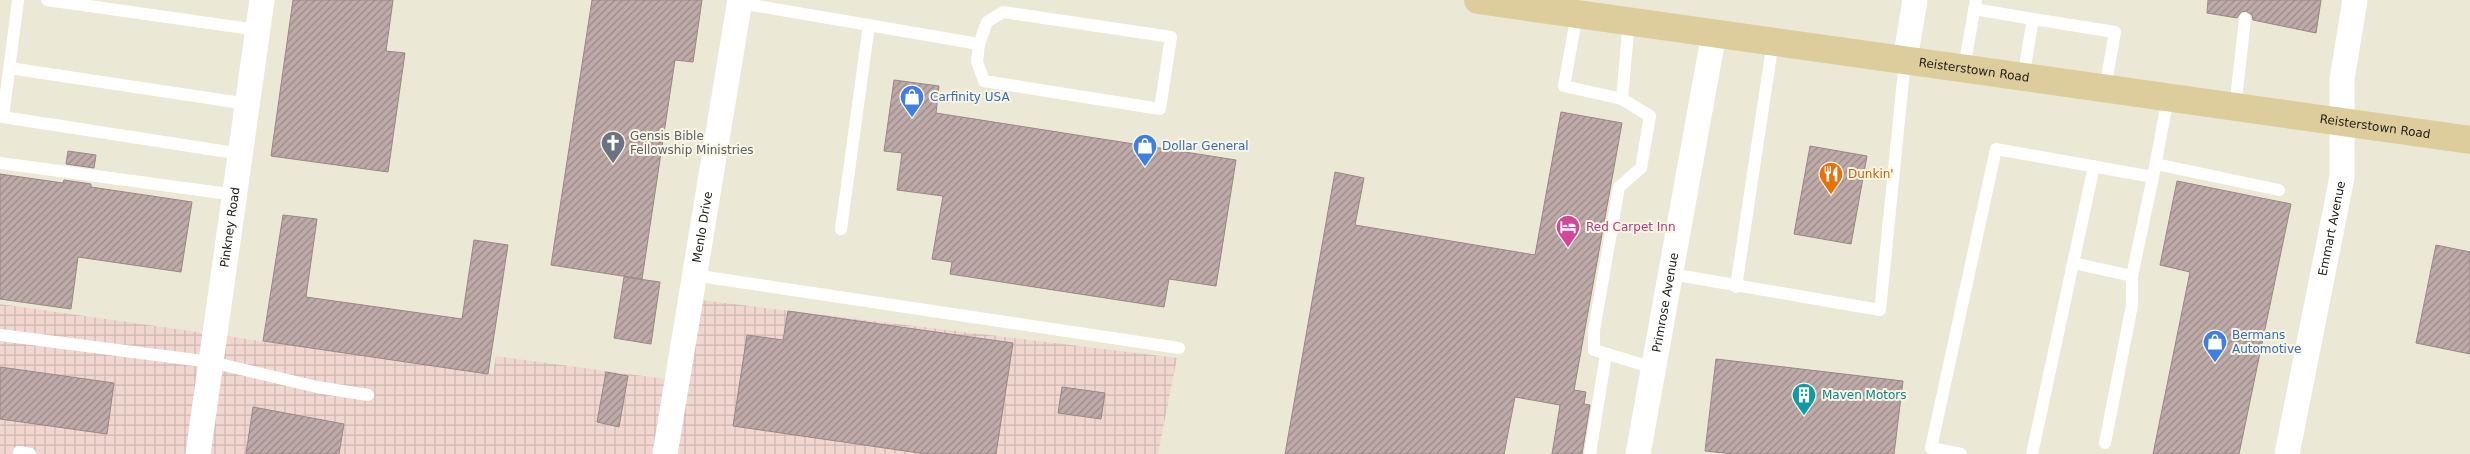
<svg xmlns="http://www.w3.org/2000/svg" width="2470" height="454" viewBox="0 0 2470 454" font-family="'DejaVu Sans',sans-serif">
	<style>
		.industrial { fill: url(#industrial-grid) }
		.building { fill: url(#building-hatch); stroke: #9a8785 }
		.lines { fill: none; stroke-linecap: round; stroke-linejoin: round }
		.service { stroke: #fff; stroke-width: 12 }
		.minor { stroke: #fff; stroke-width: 25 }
		.primary { stroke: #decd9c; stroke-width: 28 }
		.labels { text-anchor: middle; stroke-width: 4; stroke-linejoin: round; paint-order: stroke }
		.street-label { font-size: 12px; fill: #22211a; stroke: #f9f5e3 }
		.shop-label { font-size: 12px; fill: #366cbe; stroke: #f9f5e3; text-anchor: start }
		.worship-label { font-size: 12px; fill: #5b616d; stroke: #f9f5e3; text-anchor: start }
		.food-label { font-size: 12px; fill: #c56008; stroke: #f9f5e3; text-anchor: start }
		.hotel-label { font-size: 12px; fill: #b23c85; stroke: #f9f5e3; text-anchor: start }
		.culture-label { font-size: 12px; fill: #0d838f; stroke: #f9f5e3; text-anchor: start }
	</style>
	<defs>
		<pattern id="industrial-grid" width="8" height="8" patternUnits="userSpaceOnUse" patternTransform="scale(1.25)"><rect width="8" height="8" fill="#f1d7d0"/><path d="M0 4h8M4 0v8" fill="none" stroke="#ceb8b2"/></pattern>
		<pattern id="building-hatch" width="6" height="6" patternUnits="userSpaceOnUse" patternTransform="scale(1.25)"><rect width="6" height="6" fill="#beaaa8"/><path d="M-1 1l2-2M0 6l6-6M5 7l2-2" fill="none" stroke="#9a8a88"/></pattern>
	</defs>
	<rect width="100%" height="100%" fill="#ebe8d6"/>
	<!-- industrial -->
	<polygon class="industrial" points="693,299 1177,358 1158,454 0,454 0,304 493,374 496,356 680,381"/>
	<!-- building -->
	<g class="building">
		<polygon points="293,0 393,0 386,51 405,53 388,172 271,156"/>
		<polygon points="592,0 702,0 693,62 675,60 642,279 551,265"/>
		<polygon points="2208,0 2321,0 2316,33 2253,20 2252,15 2246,11 2241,12 2237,18 2207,13"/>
		<polygon points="894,80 939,86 936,113 1236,160 1216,286 1169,279 1164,307 950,274 952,262 932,259 943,196 897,190 902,153 884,151"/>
		<polygon points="1561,112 1622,123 1574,390 1586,392 1584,404 1590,405 1582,454 1552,454 1560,405 1515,397 1504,454 1285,454 1335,172 1364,178 1355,225 1535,255"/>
		<polygon points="1810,146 1867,156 1851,244 1794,234"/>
		<polygon points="68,151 96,155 94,168 66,164"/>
		<polygon points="0,174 63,183 64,180 91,184 91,187 192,202 181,272 78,257 71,309 0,299"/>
		<polygon points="2177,181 2291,204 2239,454 2153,454 2190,272 2160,265"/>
		<polygon points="283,215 317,219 306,297 462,319 474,240 508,245 488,374 263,341"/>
		<polygon points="2436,245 2470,252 2470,354 2416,343"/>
		<polygon points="624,277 660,282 651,344 614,338"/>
		<polygon points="788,311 1013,343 996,454 926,454 733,426 747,335 783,340"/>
		<polygon points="1716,359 1903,381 1894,454 1734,454 1705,451"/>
		<polygon points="0,367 114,383 107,434 0,419"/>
		<polygon points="606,372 628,376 619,427 597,422"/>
		<polygon points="1062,387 1105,393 1101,419 1058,413"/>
		<polygon points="253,407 344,424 339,454 246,454"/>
	</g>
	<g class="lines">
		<!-- service -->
		<g class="service">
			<polyline points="18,0 3,117 241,154"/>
			<polyline points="47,0 258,30"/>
			<polyline points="740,3 979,44 987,22 1003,12 1171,37 1160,109 984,81 977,62 979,44"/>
			<polyline points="1974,9 2033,19 2023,78"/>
			<polyline points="1577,14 1564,86 1622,99"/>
			<polyline points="2033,19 2115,32 2105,89"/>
			<polyline points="1629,21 1622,99 1650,116 1641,168 1619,187 1594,330 1594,350 1654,368"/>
			<polyline points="9,68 248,104"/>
			<polyline points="1964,68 1976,0"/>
			<polyline points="2235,108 2245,19"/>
			<polyline points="0,163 236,195"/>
			<polyline points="2156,164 2279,190"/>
			<polyline points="841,229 869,25"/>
			<polyline points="2073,263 2132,276 2153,177"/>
			<polyline points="1671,274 1880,310 1905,60"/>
			<polyline points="693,275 1179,348"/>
			<polyline points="1736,287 1773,41"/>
			<polyline points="0,335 211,362 317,387 368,395"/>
			<polyline points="2105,443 2132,305 2132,276"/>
			<polyline points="19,452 30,454"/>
			<polyline points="1590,454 1606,354"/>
			<polyline points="1961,454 1931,448 1996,149 2153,177 2168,98"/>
			<polyline points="2032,454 2094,166"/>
		</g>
		<!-- minor -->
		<g class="minor">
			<polyline points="1905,60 1915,0"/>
			<path id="s1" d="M198 454 262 0"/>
			<path id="s2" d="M665 454 740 0"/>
			<path id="s3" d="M1638 454 1714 33"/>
			<path id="s4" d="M2287 454 2342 177V79L2355 0"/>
		</g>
		<!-- primary -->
		<path class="primary" id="s5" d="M1478 0 2470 140"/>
	</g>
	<!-- icons -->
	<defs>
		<symbol id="shop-pin" viewBox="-11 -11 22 30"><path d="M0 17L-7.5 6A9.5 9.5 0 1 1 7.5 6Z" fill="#3f7fe0" stroke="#f9f5e3"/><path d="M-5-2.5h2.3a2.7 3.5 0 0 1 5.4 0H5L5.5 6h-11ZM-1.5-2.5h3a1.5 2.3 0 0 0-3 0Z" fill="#fff"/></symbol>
		<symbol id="church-pin" viewBox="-11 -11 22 30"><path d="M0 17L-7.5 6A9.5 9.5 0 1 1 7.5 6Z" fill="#6b7280" stroke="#f9f5e3"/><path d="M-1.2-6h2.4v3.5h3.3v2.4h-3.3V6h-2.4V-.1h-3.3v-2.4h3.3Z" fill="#fff"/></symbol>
		<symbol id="restaurant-pin" viewBox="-11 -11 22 30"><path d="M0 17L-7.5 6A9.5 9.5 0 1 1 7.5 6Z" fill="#e8710a" stroke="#f9f5e3"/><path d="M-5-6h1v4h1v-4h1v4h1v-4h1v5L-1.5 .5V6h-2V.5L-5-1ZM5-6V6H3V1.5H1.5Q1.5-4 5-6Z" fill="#fff"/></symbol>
		<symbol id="hotel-pin" viewBox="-11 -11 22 30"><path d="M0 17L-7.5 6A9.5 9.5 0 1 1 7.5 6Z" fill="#d1479c" stroke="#f9f5e3"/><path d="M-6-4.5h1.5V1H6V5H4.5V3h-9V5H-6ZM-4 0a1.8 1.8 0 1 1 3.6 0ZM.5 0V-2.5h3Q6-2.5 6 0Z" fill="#fff"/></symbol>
		<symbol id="building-pin" viewBox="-11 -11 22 30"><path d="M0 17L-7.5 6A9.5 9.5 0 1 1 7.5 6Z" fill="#0f9aa8" stroke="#f9f5e3"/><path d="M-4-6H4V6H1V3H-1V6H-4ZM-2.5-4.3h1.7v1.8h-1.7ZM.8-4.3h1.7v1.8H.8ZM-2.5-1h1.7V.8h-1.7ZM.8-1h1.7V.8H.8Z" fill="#fff"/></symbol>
	</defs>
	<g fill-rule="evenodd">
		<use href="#shop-pin" x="898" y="83" width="28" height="38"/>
		<use href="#church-pin" x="599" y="129" width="28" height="38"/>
		<use href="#shop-pin" x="1131" y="132" width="28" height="38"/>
		<use href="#restaurant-pin" x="1817" y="160" width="28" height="38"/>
		<use href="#hotel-pin" x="1554" y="213" width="28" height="38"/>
		<use href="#shop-pin" x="2201" y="328" width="28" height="38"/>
		<use href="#building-pin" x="1790" y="381" width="28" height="38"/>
	</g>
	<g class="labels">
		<!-- street labels -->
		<g class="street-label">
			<text dy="4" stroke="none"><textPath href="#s5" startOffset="501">Reisterstown Road</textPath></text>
			<text dy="4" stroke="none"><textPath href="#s5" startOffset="906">Reisterstown Road</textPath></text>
			<text dy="4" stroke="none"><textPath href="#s1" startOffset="229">Pinkney Road</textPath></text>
			<text dy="4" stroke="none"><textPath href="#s2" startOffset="230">Menlo Drive</textPath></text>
			<text dy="4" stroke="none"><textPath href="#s4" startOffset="230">Emmart Avenue</textPath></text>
			<text dy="4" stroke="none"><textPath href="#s3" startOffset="154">Primrose Avenue</textPath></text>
		</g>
		<!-- shop labels -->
		<g class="shop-label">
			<text x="930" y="101">Carfinity USA</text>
			<text x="1162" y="150">Dollar General</text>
			<text x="2232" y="339">Bermans<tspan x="2232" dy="14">Automotive</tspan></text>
		</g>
		<!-- worship labels -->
		<g class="worship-label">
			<text x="630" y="140">Gensis Bible<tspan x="630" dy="14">Fellowship Ministries</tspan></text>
		</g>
		<!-- food labels -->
		<g class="food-label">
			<text x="1848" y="178">Dunkin'</text>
		</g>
		<!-- hotel labels -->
		<g class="hotel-label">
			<text x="1586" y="231">Red Carpet Inn</text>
		</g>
		<!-- culture labels -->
		<g class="culture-label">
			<text x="1822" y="399">Maven Motors</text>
		</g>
	</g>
</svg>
